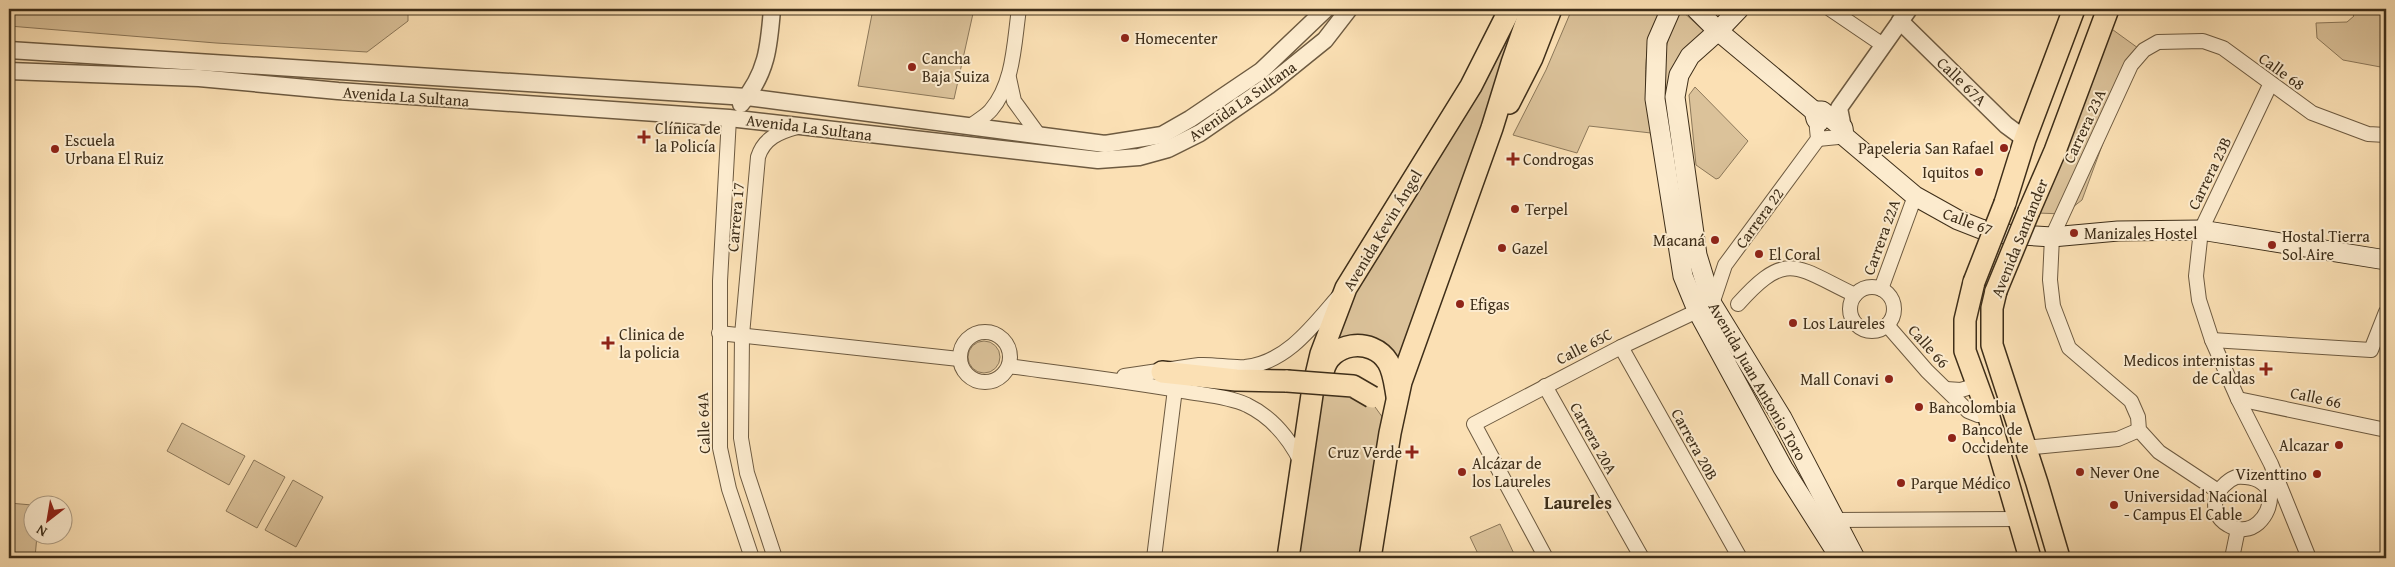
<svg xmlns="http://www.w3.org/2000/svg" width="2395" height="567" viewBox="0 0 2395 567" font-family="'Gentium Book Plus',serif">
	<style>
		.green { fill: #dbc29a; stroke: #8c785a }
		.lines { fill: none; stroke-linecap: round; stroke-linejoin: round }
		.minor-casing { stroke: #6d5a40; stroke-width: 16 }
		.tertiary-casing { stroke: #6d5a40; stroke-width: 19 }
		.secondary-casing { stroke: #3e2e19; stroke-width: 21 }
		.primary-casing { stroke: #3e2e19; stroke-width: 24 }
		.minor { stroke: #fcebce; stroke-width: 14 }
		.tertiary { stroke: #fcebce; stroke-width: 16 }
		.secondary { stroke: #fcebce; stroke-width: 19 }
		.primary { stroke: #fbe0b4; stroke-width: 21 }
		.primary-bridge-casing { stroke: #3e2e19; stroke-width: 24; stroke-linecap: butt }
		.primary-bridge { stroke: #fbe0b4; stroke-width: 21 }
		.poi-dot { fill: #8f2418; stroke: #fcebce; stroke-width: 2 }
		.labels { text-anchor: middle; stroke-width: 4; stroke-linejoin: round; paint-order: stroke }
		.poi-label { font-size: 16px; fill: #3e2e19; stroke: #fcebce; text-anchor: start }
		.street-label { font-size: 16px; fill: #3e2e19; stroke: #fcebce }
		.neighbourhood-label { font-size: 18px; font-weight: bold; fill: #3e2e19; stroke: #fcebce }
	</style>
	<rect width="100%" height="100%" fill="#fbe0b4"/>
	<filter id="stains"><feTurbulence type="fractalNoise" baseFrequency=".004" numOctaves="4"/><feColorMatrix values="0 0 0 0 .2 0 0 0 0 .09 0 0 0 0 .02 0 0 0 .5 -.17"/></filter>
	<radialGradient id="worn" r=".72"><stop offset=".6" stop-color="#630" stop-opacity="0"/><stop offset="1" stop-color="#630" stop-opacity=".3"/></radialGradient>
	<!-- green -->
	<g class="green">
		<polygon points="9,9 408,9 408,21 367,52 216,43 9,26"/>
		<polygon points="873,9 974,9 954,99 858,86"/>
		<polygon points="1524,9 1436,253 1399,378 1391,355 1329,346 1345,309 1507,31"/>
		<path d="M1572 9H1662C1639 48 1645 90 1651 133L1589 126 1577 153 1513 135 1546 70Z"/>
		<polygon points="2347,9 2386,9 2386,68 2343,60 2317,38 2316,23 2347,22 2354,16"/>
		<path d="M1681 10 1705 32 1669 110C1660 76 1662 41 1681 10Z"/>
		<polygon points="2109,27 2138,48 2082,200 2064,214 2037,213"/>
		<polygon points="1695,87 1748,141 1719,178 1716,179 1696,165 1689,95"/>
		<circle cx="984" cy="357" r="16"/>
		<polygon points="1322,388 1370,400 1383,418 1366,558 1294,558"/>
		<polygon points="182,423 245,456 229,485 167,451"/>
		<polygon points="254,460 285,477 257,528 226,511"/>
		<polygon points="293,480 323,497 296,547 265,530"/>
		<polygon points="9,503 32,505 32,534 37,535 35,558 9,558"/>
		<polygon points="1500,524 1516,558 1480,558 1470,537"/>
	</g>
	<g class="lines">
		<defs>
			<g id="minor">
				<polyline points="1830,9 1883,45"/>
				<polyline points="1009,78 1014,101 1038,134"/>
				<polyline points="2270,85 2201,230 2196,276 2199,300 2212,340 2238,399 2271,464 2309,558"/>
				<polyline points="729,118 720,281 720,448 729,489 752,558"/>
				<path d="M972 125C978 120 986 116 991 110 1014 83 1014 43 1019 9"/>
				<polyline points="1818,139 1838,137"/>
				<circle cx="1872" cy="309" r="22"/>
				<polyline points="1881,289 1915,196"/>
				<path d="M1738 304C1787 249 1796 267 1855 295"/>
				<polyline points="1887,325 1927,371 1968,411 1978,415 1988,414"/>
				<circle cx="985" cy="357" r="25"/>
				<polyline points="719,333 959,359"/>
				<polyline points="2212,340 2371,350 2386,312"/>
				<polyline points="1621,347 1740,558"/>
				<path d="M1009 366C1067 374 1125 381 1183 391 1204 395 1227 396 1247 405 1272 417 1289 438 1301 462"/>
				<path d="M1124 376C1149 373 1174 368 1199 365 1214 364 1230 368 1245 367 1286 363 1313 326 1338 297"/>
				<polyline points="1545,386 1642,558"/>
				<polyline points="1946,389 1961,390 1977,385"/>
				<polyline points="2238,399 2386,430"/>
				<polyline points="2025,448 2118,439 2139,430"/>
				<path d="M2236 477C2250 476 2264 479 2270 493 2272 516 2251 539 2228 525 2205 512 2216 485 2236 477Z"/>
				<polyline points="2218,491 2159,452 2139,430 2138,417 2131,401 2069,348 2053,306 2050,280 2052,237 2131,65 2144,50 2158,42 2203,41 2223,48 2312,113 2368,134 2386,135"/>
				<polyline points="1834,520 2018,519"/>
				<path d="M775 558 747 473 741 438 742 335 758 157C764 138 779 132 797 127"/>
				<polyline points="1154,558 1175,389"/>
				<polyline points="1546,558 1474,424 1621,347 1712,304 1725,265 1818,139 1816,119"/>
				<polyline points="2232,558 2238,529"/>
			</g>
			<g id="tertiary">
				<polyline points="1900,21 2006,125 2025,139"/>
				<polyline points="9,50 747,97 1105,144 1162,135 1190,119 1261,71 1326,9"/>
				<polyline points="9,71 199,78 338,91 729,118 1098,160 1139,157 1168,149 1200,133 1268,86 1325,40 1349,9"/>
				<path d="M741 104C767 73 769 47 772 9"/>
				<polyline points="1843,128 1839,108 1909,9"/>
			</g>
			<g id="secondary">
				<polyline points="1671,9 1657,41 1655,99 1683,276 1697,310 1783,468 1840,558"/>
				<polyline points="1696,9 1718,31 1814,111 1816,119 1819,122"/>
				<polyline points="1739,9 1718,31 1690,56 1679,75 1675,97 1697,255 1712,304 1782,418 1855,558"/>
				<polyline points="1814,111 1822,111 1843,128 1844,136 1915,196 1958,220 1981,229 2005,234 2052,237 2118,231 2201,230 2386,260"/>
			</g>
			<g id="primary">
				<polyline points="1509,103 1532,58 1551,9"/>
				<polyline points="2005,203 2025,139 2074,9"/>
				<polyline points="2029,211 2055,151 2108,9"/>
				<polyline points="1974,282 1965,320 1965,351 1988,414 2030,558"/>
				<polyline points="1996,291 1992,308 1992,345 2037,483 2059,558"/>
				<polyline points="1162,372 1236,380 1287,381"/>
				<path d="M1323 372C1329 342 1372 336 1388 362 1394 372 1395 385 1397 396"/>
				<polyline points="1288,558 1313,388 1321,354 1346,288 1471,86 1510,9"/>
				<polyline points="1370,558 1390,433 1401,382 1492,128 1512,63 1531,9"/>
			</g>
		</defs>
		<!-- minor casing -->
		<use href="#minor" class="minor-casing"/>
		<!-- tertiary casing -->
		<use href="#tertiary" class="tertiary-casing"/>
		<!-- secondary casing -->
		<use href="#secondary" class="secondary-casing"/>
		<!-- primary casing -->
		<use href="#primary" class="primary-casing"/>
		<!-- minor -->
		<use href="#minor" class="minor"/>
		<!-- tertiary -->
		<use href="#tertiary" class="tertiary"/>
		<!-- secondary -->
		<use href="#secondary" class="secondary"/>
		<!-- primary -->
		<use href="#primary" class="primary"/>
		<defs>
			<g id="primary-bridge">
				<polyline points="1974,282 2005,203"/>
				<polyline points="1996,291 2029,211"/>
				<polyline points="1287,381 1353,386 1372,397"/>
			</g>
		</defs>
		<!-- primary-bridge casing -->
		<use href="#primary-bridge" class="primary-bridge-casing"/>
		<!-- primary-bridge -->
		<use href="#primary-bridge" class="primary-bridge"/>
	</g>
	<!-- markers -->
	<g class="poi-dot">
		<circle cx="1125" cy="38" r="5"/>
		<circle cx="912" cy="67" r="5"/>
		<path d="M641.5 129.5h5v5h5v5h-5v5h-5v-5h-5v-5h5z"/>
		<circle cx="2004" cy="148" r="5"/>
		<circle cx="55" cy="149" r="5"/>
		<path d="M1510.5 151.5h5v5h5v5h-5v5h-5v-5h-5v-5h5z"/>
		<circle cx="1979" cy="172" r="5"/>
		<circle cx="1515" cy="209" r="5"/>
		<circle cx="2074" cy="233" r="5"/>
		<circle cx="1715" cy="240" r="5"/>
		<circle cx="2272" cy="245" r="5"/>
		<circle cx="1502" cy="248" r="5"/>
		<circle cx="1759" cy="254" r="5"/>
		<circle cx="1460" cy="304" r="5"/>
		<circle cx="1793" cy="323" r="5"/>
		<path d="M605.5 335.5h5v5h5v5h-5v5h-5v-5h-5v-5h5z"/>
		<path d="M2263.5 361.5h5v5h5v5h-5v5h-5v-5h-5v-5h5z"/>
		<circle cx="1889" cy="379" r="5"/>
		<circle cx="1919" cy="407" r="5"/>
		<circle cx="1952" cy="438" r="5"/>
		<circle cx="2339" cy="445" r="5"/>
		<path d="M1409.5 444.5h5v5h5v5h-5v5h-5v-5h-5v-5h5z"/>
		<circle cx="1462" cy="472" r="5"/>
		<circle cx="2080" cy="472" r="5"/>
		<circle cx="2317" cy="474" r="5"/>
		<circle cx="1901" cy="483" r="5"/>
		<circle cx="2114" cy="505" r="5"/>
	</g>
	<g class="labels">
		<!-- poi labels -->
		<g class="poi-label">
			<text x="1135" y="44">Homecenter</text>
			<text x="922" y="64">Cancha<tspan x="922" dy="18">Baja Suiza</tspan></text>
			<text x="655" y="134">Clínica de<tspan x="655" dy="18">la Policía</tspan></text>
			<text x="65" y="146">Escuela<tspan x="65" dy="18">Urbana El Ruiz</tspan></text>
			<text x="1994" y="154" text-anchor="end">Papeleria San Rafael</text>
			<text x="1523" y="165">Condrogas</text>
			<text x="1969" y="178" text-anchor="end">Iquitos</text>
			<text x="1525" y="215">Terpel</text>
			<text x="2084" y="239">Manizales Hostel</text>
			<text x="2282" y="242">Hostal Tierra<tspan x="2282" dy="18">Sol Aire</tspan></text>
			<text x="1705" y="246" text-anchor="end">Macaná</text>
			<text x="1512" y="254">Gazel</text>
			<text x="1769" y="260">El Coral</text>
			<text x="1470" y="310">Efigas</text>
			<text x="1803" y="329">Los Laureles</text>
			<text x="619" y="340">Clinica de<tspan x="619" dy="18">la policia</tspan></text>
			<text x="2255" y="366" text-anchor="end">Medicos internistas<tspan x="2255" dy="18">de Caldas</tspan></text>
			<text x="1879" y="385" text-anchor="end">Mall Conavi</text>
			<text x="1929" y="413">Bancolombia</text>
			<text x="1962" y="435">Banco de<tspan x="1962" dy="18">Occidente</tspan></text>
			<text x="2329" y="451" text-anchor="end">Alcazar</text>
			<text x="1402" y="458" text-anchor="end">Cruz Verde</text>
			<text x="1472" y="469">Alcázar de<tspan x="1472" dy="18">los Laureles</tspan></text>
			<text x="2090" y="478">Never One</text>
			<text x="2307" y="480" text-anchor="end">Vizenttino</text>
			<text x="1911" y="489">Parque Médico</text>
			<text x="2124" y="502">Universidad Nacional<tspan x="2124" dy="18">- Campus El Cable</tspan></text>
		</g>
		<!-- street labels -->
		<g class="street-label">
			<text transform="translate(2282 71) rotate(36)" y="6">Calle 68</text>
			<text transform="translate(1962 81) rotate(44)" y="6">Calle 67A</text>
			<text transform="translate(406 96) rotate(4)" y="6">Avenida La Sultana</text>
			<text transform="translate(1242 101) rotate(-35)" y="6">Avenida La Sultana</text>
			<text transform="translate(2084 126) rotate(-65)" y="6">Carrera 23A</text>
			<text transform="translate(809 127) rotate(7)" y="6">Avenida La Sultana</text>
			<text transform="translate(2209 173) rotate(-64)" y="6">Carrera 23B</text>
			<text transform="translate(735 217) rotate(-85)" y="6">Carrera 17</text>
			<text transform="translate(1759 218) rotate(-54)" y="6">Carrera 22</text>
			<text transform="translate(1968 221) rotate(20)" y="6">Calle 67</text>
			<text transform="translate(1382 230) rotate(-59)" y="6">Avenida Kevin Ángel</text>
			<text transform="translate(1881 237) rotate(-70)" y="6">Carrera 22A</text>
			<text transform="translate(2019 238) rotate(-68)" y="6">Avenida Santander</text>
			<text transform="translate(1584 346) rotate(-27)" y="6">Calle 65C</text>
			<text transform="translate(1929 346) rotate(48)" y="6">Calle 66</text>
			<text transform="translate(1758 381) rotate(60)" y="6">Avenida Juan Antonio Toro</text>
			<text transform="translate(2316 397) rotate(12)" y="6">Calle 66</text>
			<text transform="translate(703 423) rotate(-92)" y="6">Calle 64A</text>
			<text transform="translate(1594 438) rotate(61)" y="6">Carrera 20A</text>
			<text transform="translate(1695 444) rotate(61)" y="6">Carrera 20B</text>
		</g>
		<!-- neighbourhood labels -->
		<g class="neighbourhood-label">
			<text x="1578" y="509">Laureles</text>
		</g>
	</g>
	<!-- margin -->
	<rect width="2395" height="567" fill="none" stroke="#fbe0b4" stroke-width="30"/>
	<rect x="10" y="10" width="2375" height="547" fill="none" stroke="#3e2e19" stroke-width="2.5"/>
	<rect x="15" y="15" width="2365" height="537" fill="none" stroke="#3e2e19"/>
	<!-- north arrow -->
	<g transform="translate(48 520) rotate(211)"><circle r="24" fill="#fcebce" stroke="#b09f86"/>
	<path d="M0-4L9 19L0 12L-9 19Z" fill="#8f2418"/>
	<text y="-8" font-size="14" font-weight="bold" text-anchor="middle" fill="#3e2e19">N</text>
	</g>
	<rect width="100%" height="100%" filter="url(#stains)"/>
	<rect width="100%" height="100%" fill="url(#worn)"/>
</svg>
